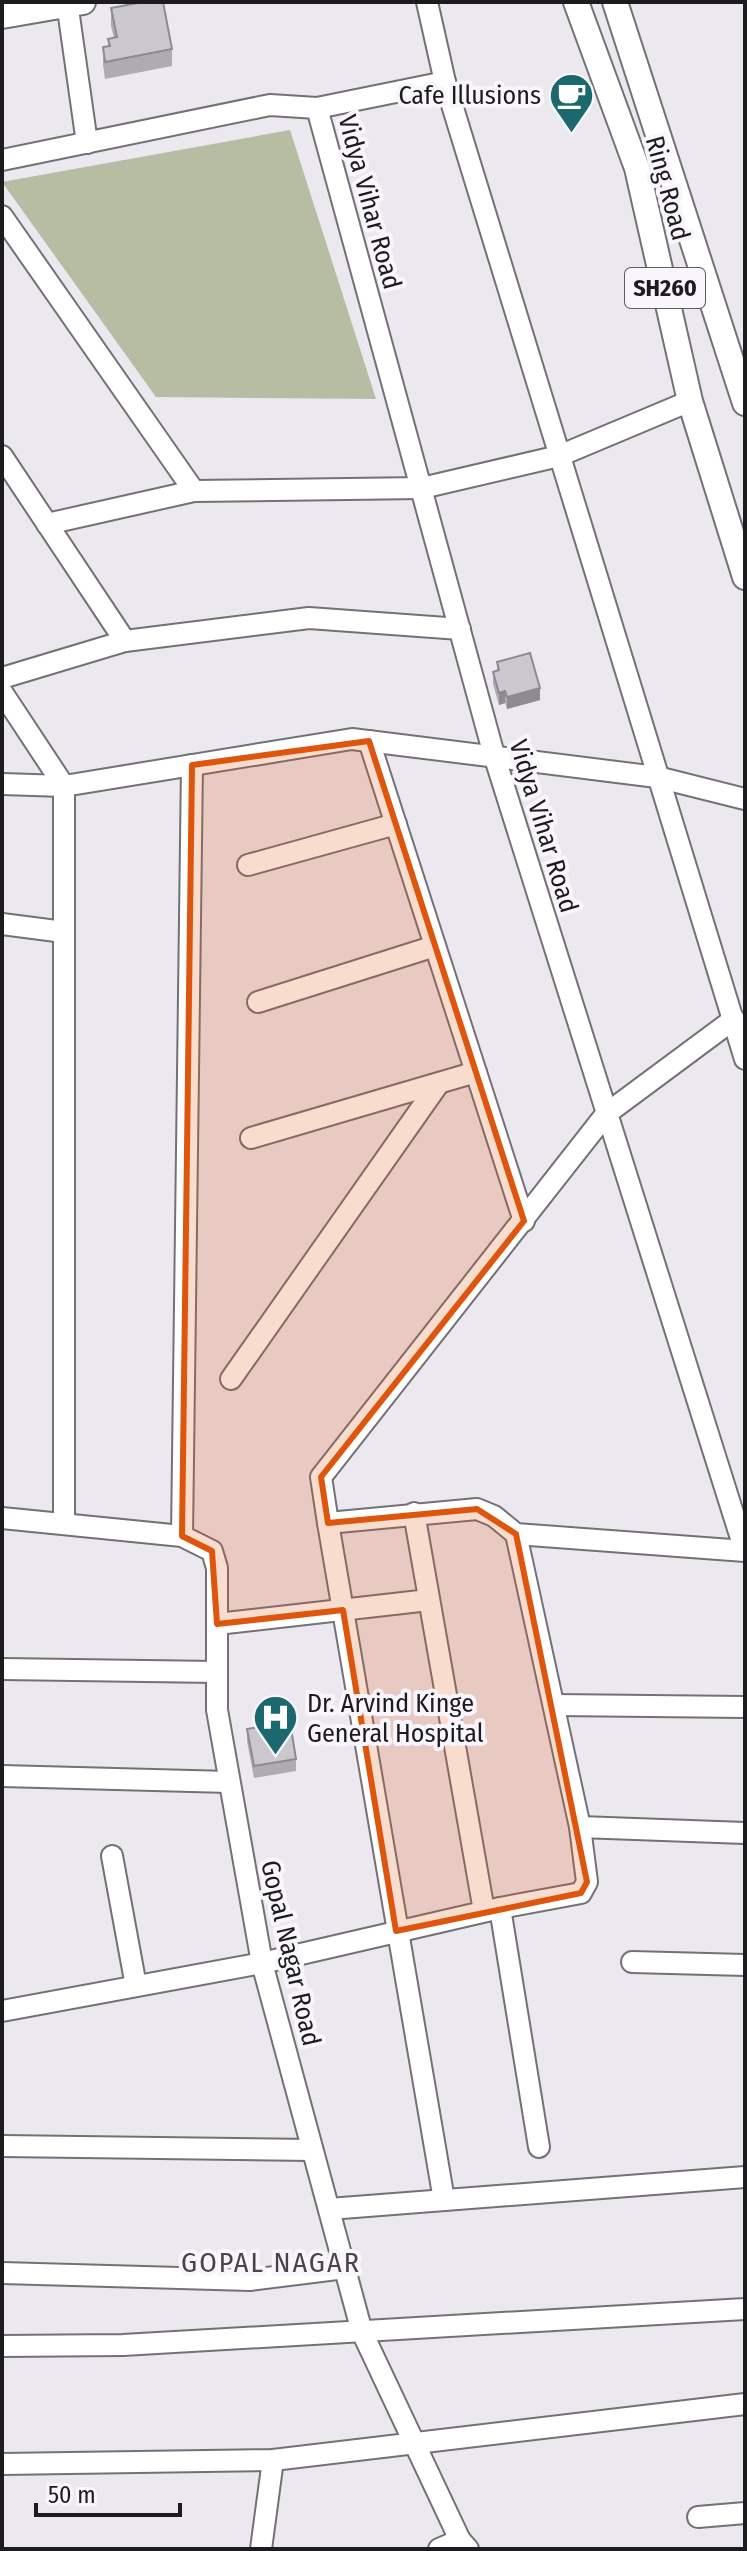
<svg xmlns="http://www.w3.org/2000/svg" width="747" height="2551" viewBox="0 0 747 2551" font-family="'Fira Sans Condensed',sans-serif">
	<style>
		.green { fill: #b6bda2 }
		.lines { fill: none; stroke-linecap: round; stroke-linejoin: round }
		.minor-casing { stroke: #747078; stroke-width: 24 }
		.major-casing { stroke: #747078; stroke-width: 28 }
		.minor { stroke: #fff; stroke-width: 20 }
		.major { stroke: #fff; stroke-width: 24 }
		.wall { fill: #aeabb2 }
		.shaded-wall { fill: #8d8b91 }
		.building { fill: #cac7cf; stroke: #8d8b91; stroke-width: 2 }
		.marked { fill: #de560d; fill-opacity: 0.2; stroke: #de560d; stroke-width: 6; stroke-linejoin: round }
		.labels { text-anchor: middle; stroke-width: 8; stroke-linejoin: round; paint-order: stroke }
		.shield { fill: #f9f5fd; stroke: #5e5c61; stroke-width: 2 }
		.shield-label { font-size: 24px; font-weight: bold; fill: #1c1b1e }
		.poi-label { font-size: 26px; fill: #1c1b1e; stroke: #f9f5fd; text-anchor: end }
		.street-label { font-size: 26px; fill: #1c1b1e; stroke: #f9f5fd }
		.neighbourhood-label { font-size: 28px; letter-spacing: 2px; fill: #47444b; stroke: #f9f5fd }
	</style>
	<rect width="100%" height="100%" fill="#ebe8f0"/>
	<!-- green -->
	<polygon class="green" points="290,130 376,399 156,397 2,182"/>
	<g class="lines">
		<defs>
			<g id="minor">
				<polyline points="67,2 87,143"/>
				<polyline points="427,2 445,82 745,1059"/>
				<polyline points="317,108 494,755 745,1551 516,1534 494,1516 477,1509 328,1523 321,1477 606,1114 734,1019"/>
				<polyline points="2,160 270,105 317,108 445,82"/>
				<polyline points="2,216 194,491"/>
				<polyline points="2,456 125,641"/>
				<polyline points="47,524 194,491 422,488 559,456 690,401"/>
				<polyline points="2,678 125,641 309,618 460,629"/>
				<polyline points="2,692 64,786 64,1523"/>
				<polyline points="369,741 524,1221"/>
				<polyline points="2,784 64,786 352,739 657,777 745,799"/>
				<polyline points="248,865 396,824"/>
				<polyline points="2,924 64,932"/>
				<polyline points="258,1002 435,946"/>
				<polyline points="251,1138 476,1072"/>
				<polyline points="231,1379 439,1083"/>
				<polyline points="414,1513 484,1911"/>
				<polyline points="2,1518 182,1536 212,1551 217,1568 217,1710 262,1963 362,2332 460,2540 468,2549"/>
				<polyline points="328,1523 444,2200"/>
				<polyline points="182,1536 192,765"/>
				<polyline points="217,1624 429,1600"/>
				<polyline points="2,1669 217,1672"/>
				<polyline points="554,1705 745,1707"/>
				<polyline points="2,1776 229,1782"/>
				<polyline points="580,1827 745,1833"/>
				<polyline points="112,1856 136,1986"/>
				<polyline points="500,1908 539,2147"/>
				<polyline points="632,1962 745,1965"/>
				<polyline points="2,2011 262,1963 500,1908 581,1893 587,1882 580,1827 516,1534"/>
				<polyline points="2,2146 312,2150"/>
				<polyline points="329,2209 745,2177"/>
				<polyline points="2,2273 250,2280 345,2268"/>
				<polyline points="2,2346 123,2345 745,2309"/>
				<polyline points="2,2464 273,2460 745,2404"/>
				<polyline points="698,2517 745,2513"/>
				<polyline points="261,2549 273,2460"/>
				<polyline points="439,2549 460,2540"/>
			</g>
			<g id="major">
				<polyline points="576,2 637,168 690,401 745,577"/>
				<polyline points="615,2 745,403"/>
				<polyline points="2,16 83,2"/>
			</g>
		</defs>
		<!-- minor casing -->
		<use href="#minor" class="minor-casing"/>
		<!-- major casing -->
		<use href="#major" class="major-casing"/>
		<!-- minor -->
		<use href="#minor" class="minor"/>
		<!-- major -->
		<use href="#major" class="major"/>
	</g>
	<!-- wall -->
	<g class="wall">
		<polygon points="111,8 172,49 172,66 105,79 103,65 103,47 108,46 108,39 114,38 111,26"/>
		<polygon points="497,662 540,700 507,709 505,703 499,705 493,684 493,672 497,671"/>
		<polygon points="247,1729 296,1759 296,1771 254,1778 247,1741"/>
	</g>
	<!-- shaded-wall -->
	<g class="shaded-wall">
		<polygon points="540,688 540,700 507,709 507,697"/>
		<polygon points="505,691 505,703 499,705 499,693"/>
	</g>
	<!-- building -->
	<g class="building">
		<polygon points="143,2 163,2 172,49 105,62 103,47 110,46 108,39 117,37 111,8"/>
		<polygon points="530,653 540,688 507,697 505,691 499,693 493,672 499,670 497,662"/>
		<polygon points="290,1722 296,1759 254,1766 247,1729"/>
	</g>
	<!-- marked area -->
	<path class="marked" d="M369 741 524 1221 321 1477 328 1523 477 1509 516 1534 587 1882 581 1893 396 1931 343 1610 217 1624 212 1551 182 1536 192 765Z"/>
	<!-- icons -->
	<defs>
		<symbol id="cafe-pin" viewBox="-11 -11 22 30"><path d="M0 17L-7.5 6A9.5 9.5 0 1 1 7.5 6Z" fill="#1b686f" stroke="#f9f5fd"/><path d="M-5.5-4.5H6V0H3Q3 3.5 0 3.5H-2.5Q-5.5 3.5-5.5 0ZM3-3.2v2h1.7v-2ZM-6 4.5H4V6H-6Z" fill="#fff"/></symbol>
		<symbol id="hospital-pin" viewBox="-11 -11 22 30"><path d="M0 17L-7.5 6A9.5 9.5 0 1 1 7.5 6Z" fill="#1b686f" stroke="#f9f5fd"/><path d="M-5-5h3v3.5h4V-5h3V5h-3V1.5h-4V5h-3Z" fill="#fff"/></symbol>
	</defs>
	<g fill-rule="evenodd">
		<use href="#cafe-pin" x="546" y="70" width="51" height="69"/>
		<use href="#hospital-pin" x="250" y="1692" width="51" height="69"/>
	</g>
	<g class="labels">
		<!-- shield labels -->
		<rect class="shield" x="625" y="268" width="80" height="40" rx="6"/>
		<g class="shield-label">
			<text x="665" y="296">SH260</text>
		</g>
		<!-- poi labels -->
		<g class="poi-label">
			<text x="541" y="104">Cafe Illusions</text>
			<text x="307" y="1712" text-anchor="start">Dr. Arvind Kinge<tspan x="307" dy="30">General Hospital</tspan></text>
		</g>
		<!-- street labels -->
		<g class="street-label">
			<text transform="translate(668 188) rotate(75)" y="9">Ring Road</text>
			<text transform="translate(370 202) rotate(75)" y="9">Vidya Vihar Road</text>
			<text transform="translate(544 826) rotate(73)" y="9">Vidya Vihar Road</text>
			<text transform="translate(291 1953) rotate(77)" y="9">Gopal Nagar Road</text>
		</g>
		<!-- neighbourhood labels -->
		<g class="neighbourhood-label">
			<text x="271" y="2272">GOPAL NAGAR</text>
		</g>
	</g>
	<!-- border -->
	<rect width="747" height="2551" fill="none" stroke="#1c1b1e" stroke-width="8"/>
	<!-- scale -->
	<path d="M36 2503v12h144v-12" fill="none" stroke="#1c1b1e" stroke-width="4"/>
	<text x="48" y="2503" font-size="24" fill="#1c1b1e" stroke="#f9f5fd" stroke-width="6" paint-order="stroke">50 m</text>
</svg>
